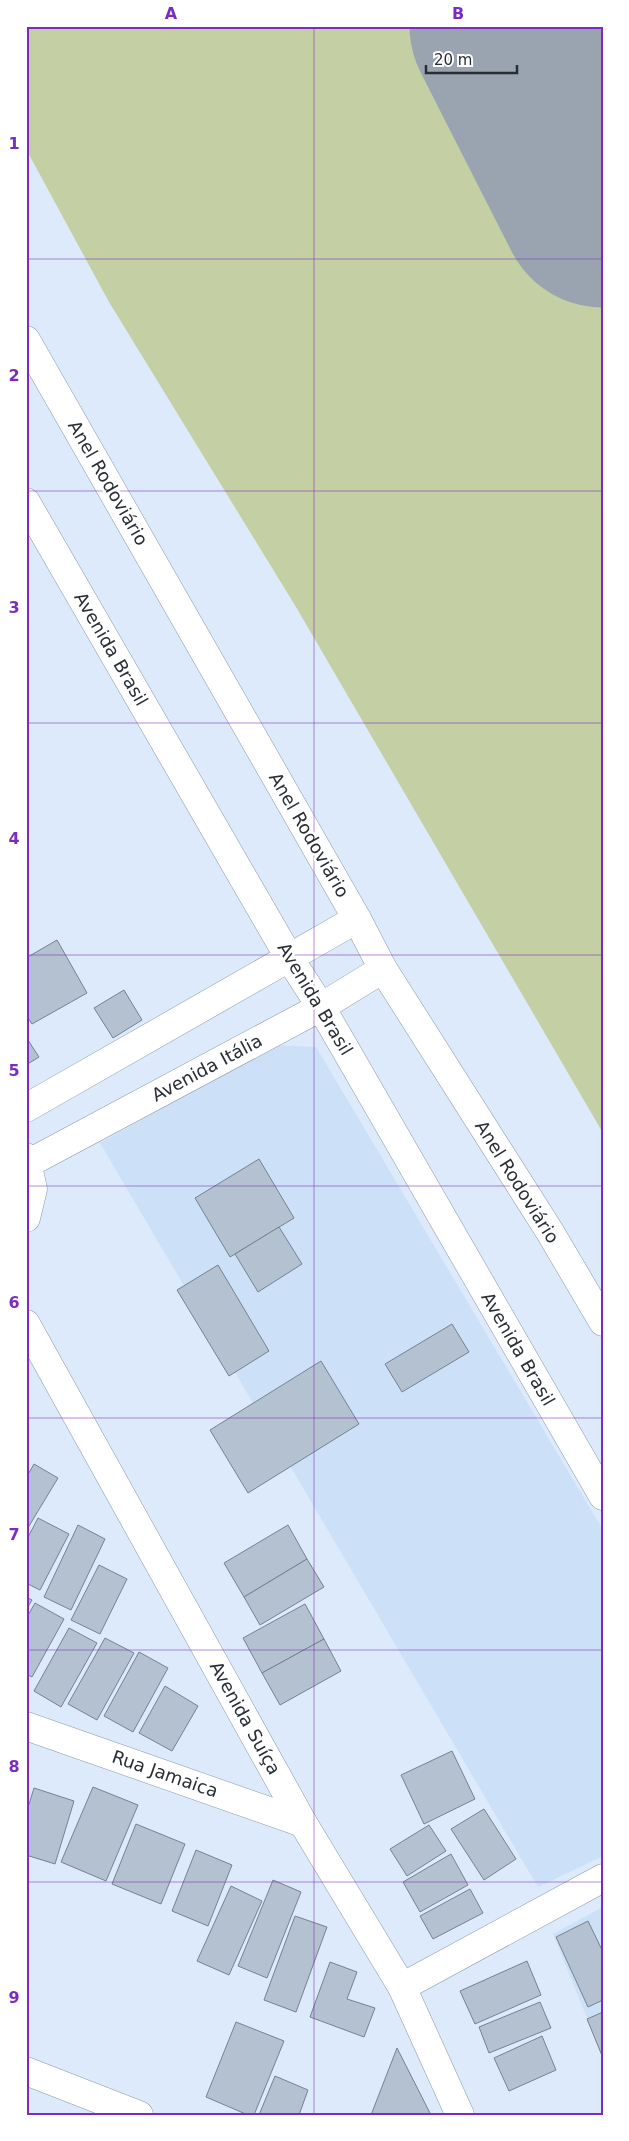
<svg xmlns="http://www.w3.org/2000/svg" width="629" height="2141" viewBox="0 0 629 2141" font-family="'DejaVu Sans',sans-serif">
	<style>
		.built { fill: #cce0f7 }
		.green { fill: #c4cfa3 }
		.lines { fill: none; stroke-linecap: round; stroke-linejoin: round }
		.runway { stroke: #99a4b0; stroke-width: 205 }
		.building { fill: #b3c1d1; stroke: #758291 }
		.minor-casing { stroke: #8c99a9; stroke-width: 29 }
		.major-casing { stroke: #8c99a9; stroke-width: 29 }
		.minor { stroke: #fff; stroke-width: 28 }
		.major { stroke: #fff; stroke-width: 28 }
		.grid { fill: none; stroke: #7b2cbf; stroke-width: 1; stroke-opacity: 0.55 }
		.labels { text-anchor: middle; stroke-width: 5; stroke-linejoin: round; paint-order: stroke }
		.street-label { font-size: 18px; fill: #292e34; stroke: #fff }
		.neatline { fill: none; stroke: #7b2cbf; stroke-width: 2 }
		.grid-label { font-size: 16px; text-anchor: middle; font-weight: bold; fill: #7b2cbf }
	</style>
	<rect width="100%" height="100%" fill="#dceafb"/>
	<!-- built -->
	<g class="built">
		<polygon points="275,1045 316,1047 603,1530 603,1856 538,1887 100,1143"/>
		<polygon points="603,1907 603,2057 553,1934"/>
	</g>
	<!-- green -->
	<polygon class="green" points="26,26 603,26 603,1133 296,607 109,302 26,149"/>
	<g class="lines">
		<!-- runway -->
		<polyline class="runway" points="512,26 603,205"/>
	</g>
	<!-- building -->
	<g class="building">
		<polygon points="57,940 87,993 32,1024 26,1015 26,958"/>
		<polygon points="124,990 142,1020 113,1038 94,1008"/>
		<polygon points="26,1037 39,1057 26,1065"/>
		<polygon points="259,1159 294,1218 230,1257 195,1198"/>
		<polygon points="279,1227 302,1264 258,1292 235,1254"/>
		<polygon points="218,1265 269,1351 229,1376 177,1290"/>
		<polygon points="452,1324 469,1352 402,1392 385,1364"/>
		<polygon points="321,1361 359,1424 248,1493 210,1430"/>
		<polygon points="34,1464 58,1478 26,1531 26,1478"/>
		<polygon points="38,1518 69,1534 40,1590 26,1583 26,1541"/>
		<polygon points="78,1525 105,1539 71,1610 44,1597"/>
		<polygon points="288,1525 307,1559 244,1597 224,1563"/>
		<polygon points="307,1559 324,1587 260,1625 244,1597"/>
		<polygon points="99,1565 127,1579 100,1634 71,1620"/>
		<polygon points="26,1597 32,1600 26,1610"/>
		<polygon points="35,1603 64,1619 32,1677 26,1674 26,1619"/>
		<polygon points="305,1604 324,1639 262,1673 243,1638"/>
		<polygon points="69,1628 97,1643 61,1707 34,1691"/>
		<polygon points="105,1638 134,1653 97,1720 68,1704"/>
		<polygon points="324,1639 341,1671 280,1705 262,1673"/>
		<polygon points="139,1652 168,1668 133,1732 104,1716"/>
		<polygon points="165,1686 198,1706 172,1751 139,1733"/>
		<polygon points="452,1751 475,1799 424,1824 401,1775"/>
		<polygon points="93,1787 138,1805 106,1881 61,1862"/>
		<polygon points="34,1788 74,1801 55,1864 26,1855 26,1814"/>
		<polygon points="484,1809 516,1859 484,1880 451,1829"/>
		<polygon points="136,1824 185,1844 161,1904 112,1884"/>
		<polygon points="429,1825 446,1851 407,1876 390,1849"/>
		<polygon points="196,1850 232,1865 208,1926 172,1911"/>
		<polygon points="451,1854 468,1885 420,1912 403,1882"/>
		<polygon points="273,1880 301,1892 267,1978 238,1966"/>
		<polygon points="231,1886 262,1901 229,1975 197,1961"/>
		<polygon points="470,1889 483,1913 433,1939 420,1916"/>
		<polygon points="295,1916 327,1927 296,2012 264,2000"/>
		<polygon points="588,1921 603,1952 603,2000 588,2007 556,1937"/>
		<polygon points="527,1961 541,1995 475,2024 460,1991"/>
		<polygon points="330,1962 357,1972 347,1999 375,2008 364,2037 310,2017"/>
		<polygon points="540,2002 551,2028 489,2053 479,2027"/>
		<polygon points="603,2012 603,2058 587,2019"/>
		<polygon points="236,2022 284,2041 254,2115 248,2115 206,2097"/>
		<polygon points="542,2036 556,2070 509,2091 494,2058"/>
		<polygon points="397,2048 431,2115 371,2115"/>
		<polygon points="275,2076 308,2090 299,2115 259,2115"/>
	</g>
	<g class="lines">
		<defs>
			<g id="minor">
				<polyline points="26,502 290,959 321,1007 603,1496"/>
				<polyline points="26,1108 357,919"/>
				<polyline points="26,1157 33,1189 26,1218"/>
				<polyline points="29,1163 321,1007 383,969"/>
				<polyline points="26,1324 303,1823 402,1987 460,2115"/>
				<polyline points="26,1726 303,1823"/>
				<polyline points="402,1987 603,1878"/>
				<polyline points="26,2071 139,2115"/>
			</g>
			<polyline id="major" points="26,340 357,919 383,969 550,1232 603,1322"/>
		</defs>
		<!-- minor casing -->
		<use href="#minor" class="minor-casing"/>
		<!-- major casing -->
		<use href="#major" class="major-casing"/>
		<!-- minor -->
		<use href="#minor" class="minor"/>
		<!-- major -->
		<use href="#major" class="major"/>
	</g>
	<!-- grid -->
	<path class="grid" d="M314 26V2115M26 259H603M26 491H603M26 723H603M26 955H603M26 1186H603M26 1418H603M26 1650H603M26 1882H603"/>
	<g class="labels">
		<!-- street labels -->
		<g class="street-label">
			<text transform="translate(108 483) rotate(60)" y="6">Anel Rodoviário</text>
			<text transform="translate(111 649) rotate(60)" y="6">Avenida Brasil</text>
			<text transform="translate(309 835) rotate(60)" y="6">Anel Rodoviário</text>
			<text transform="translate(315 999) rotate(59)" y="6">Avenida Brasil</text>
			<text transform="translate(207 1068) rotate(-28)" y="6">Avenida Itália</text>
			<text transform="translate(517 1182) rotate(58)" y="6">Anel Rodoviário</text>
			<text transform="translate(518 1349) rotate(60)" y="6">Avenida Brasil</text>
			<text transform="translate(245 1718) rotate(61)" y="6">Avenida Suíça</text>
			<text transform="translate(165 1774) rotate(19)" y="6">Rua Jamaica</text>
		</g>
	</g>
	<!-- border -->
	<rect width="629" height="2141" fill="none" stroke="#ffffff" stroke-width="55"/>
	<!-- scale -->
	<path d="M426 65v8h91v-8" fill="none" stroke="#292e34" stroke-width="2.5"/>
	<text x="434" y="65" font-size="15" fill="#292e34" stroke="#ffffff" stroke-width="4" paint-order="stroke">20 m</text>
	<rect x="28" y="28" width="574" height="2086" class="neatline"/>
	<g class="grid-label">
		<text x="171" y="19">A</text>
		<text x="458" y="19">B</text>
		<text x="14" y="149">1</text>
		<text x="14" y="381">2</text>
		<text x="14" y="613">3</text>
		<text x="14" y="844">4</text>
		<text x="14" y="1076">5</text>
		<text x="14" y="1308">6</text>
		<text x="14" y="1540">7</text>
		<text x="14" y="1772">8</text>
		<text x="14" y="2003">9</text>
	</g>
</svg>
